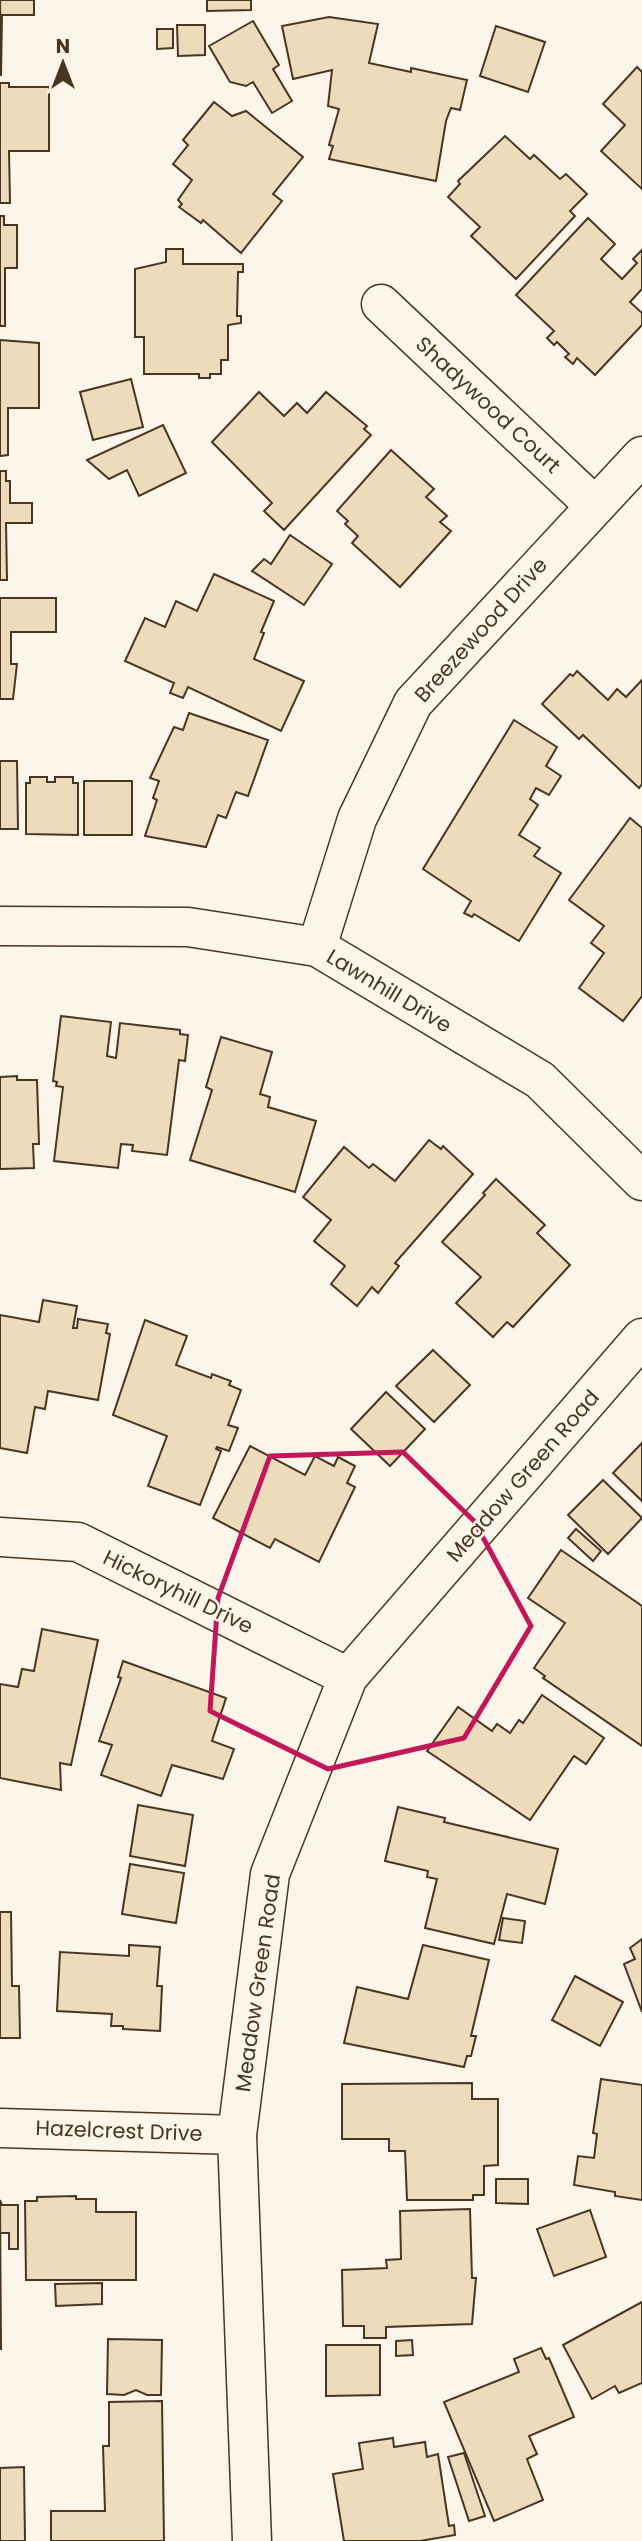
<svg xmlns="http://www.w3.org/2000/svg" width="642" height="2541" viewBox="0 0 642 2541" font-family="Poppins,sans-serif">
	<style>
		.building { fill: #ecdcbc; stroke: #4a3520; stroke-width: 2 }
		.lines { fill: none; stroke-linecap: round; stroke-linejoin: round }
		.street-casing { stroke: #4a3520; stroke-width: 41 }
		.street { stroke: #fbf6e9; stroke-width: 38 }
		.marked { fill: none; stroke: #c2185b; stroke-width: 5; stroke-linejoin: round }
		.labels { text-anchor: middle; stroke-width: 5; stroke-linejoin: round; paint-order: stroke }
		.street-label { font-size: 21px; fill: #4a3520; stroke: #fbf6e9 }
	</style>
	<rect width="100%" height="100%" fill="#fbf6e9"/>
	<!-- building -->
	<g class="building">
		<polygon points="0,0 34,0 34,15 2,15 1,76"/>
		<polygon points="207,0 251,0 251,10 207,11"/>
		<polygon points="329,17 378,24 369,63 411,72 411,68 467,80 460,110 451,108 446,121 436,181 329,159 333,146 329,145 339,109 328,106 332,70 293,79 282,26"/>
		<polygon points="253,21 279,65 273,69 292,101 272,113 253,82 246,86 230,82 209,46"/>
		<polygon points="177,25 205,25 205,55 178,56"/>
		<polygon points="496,26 545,42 528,92 480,76"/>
		<polygon points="157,29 173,29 173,48 157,49"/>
		<polygon points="637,67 642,72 642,189 601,151 625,125 603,104"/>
		<polygon points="0,83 9,83 9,87 49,87 49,151 9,151 10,203 0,203"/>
		<polygon points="214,102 232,116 246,111 303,157 273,194 282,201 241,253 203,220 201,223 179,207 182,204 178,200 192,180 173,164 188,145 183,140"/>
		<polygon points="505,136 530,159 534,155 560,179 566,174 587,194 570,211 575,216 516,279 471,236 480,227 448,197 460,184 458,181"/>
		<polygon points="0,216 4,216 4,225 17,225 17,268 5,268 5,326 0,326"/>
		<polygon points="588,218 615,244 601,259 622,279 637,263 633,259 642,250 642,289 630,302 642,313 642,325 595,375 577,358 573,364 565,357 569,354 557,342 554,345 547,338 554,331 516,295"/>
		<polygon points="166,249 183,249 183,264 243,264 243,272 238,272 237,316 241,316 241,323 228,325 228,360 221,360 221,374 210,374 210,378 199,378 199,374 144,374 144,337 135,337 135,269 166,262"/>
		<polygon points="0,340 39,343 39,408 8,408 8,455 0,456"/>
		<polygon points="131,379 143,427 93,440 80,392"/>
		<polygon points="259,392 284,416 297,403 307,413 326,392 367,426 364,429 371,435 284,530 264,511 272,503 212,442"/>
		<polygon points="163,425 186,473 139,496 127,470 109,479 87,460"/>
		<polygon points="391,450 434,489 426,497 447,516 440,522 451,531 400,587 352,543 358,536 345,524 348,521 337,511"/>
		<polygon points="0,471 6,471 6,481 10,481 10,503 32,503 32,523 6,523 7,580 0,580"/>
		<polygon points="290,535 332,564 304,605 252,571 264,559 271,564"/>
		<polygon points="214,574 274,601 261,632 264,633 254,659 304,681 281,731 188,687 183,698 170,693 174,683 125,661 145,618 165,627 176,601 197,611"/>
		<polygon points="0,598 56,598 56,632 11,632 11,664 17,664 13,699 0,699"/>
		<polygon points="577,671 608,700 617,689 626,697 642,680 642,784 639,788 583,735 579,739 542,704 570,674 573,676"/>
		<polygon points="189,713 268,740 248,796 236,792 226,818 218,815 206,847 145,836 157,800 153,798 159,781 150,778 174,727 183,730"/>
		<polygon points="514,720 557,747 546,766 561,776 549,795 536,788 530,799 538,805 519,835 540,848 534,856 561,873 519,941 474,914 472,917 464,913 471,901 423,869"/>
		<polygon points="0,761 17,761 18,829 0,829"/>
		<polygon points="30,777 47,777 47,782 55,782 55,777 73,777 73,783 78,783 78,835 26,834 26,783 30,783"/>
		<rect x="84" y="781" width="48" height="54"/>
		<polygon points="630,818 642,828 642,996 623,1021 579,988 604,953 591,943 604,926 569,900"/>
		<polygon points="61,1016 111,1022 107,1056 116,1058 120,1023 180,1030 180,1034 188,1035 185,1061 179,1060 167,1155 132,1151 133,1145 121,1144 118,1168 54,1161 63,1087 56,1086 57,1082 53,1081"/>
		<polygon points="221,1037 272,1052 260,1094 270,1097 268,1107 316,1121 295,1192 190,1160 212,1090 206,1087"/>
		<polygon points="17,1076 17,1080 37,1080 39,1144 33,1144 34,1168 0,1169 0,1077"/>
		<polygon points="429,1140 441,1149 443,1146 473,1174 395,1263 399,1266 378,1293 372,1287 357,1306 331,1284 345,1266 314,1241 331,1220 303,1197 344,1147 369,1168 373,1164 395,1181"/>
		<polygon points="496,1179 545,1225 537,1233 570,1265 513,1327 507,1322 493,1337 456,1303 481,1277 442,1242 485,1195 483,1193"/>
		<polygon points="43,1300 77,1306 73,1328 77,1328 78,1319 108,1324 106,1333 110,1334 98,1400 48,1391 45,1409 35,1407 27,1453 0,1448 0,1315 39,1322"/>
		<polygon points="145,1320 187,1336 176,1365 211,1378 212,1374 231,1381 229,1385 241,1390 228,1425 238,1428 229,1451 217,1447 216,1449 221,1451 200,1505 148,1486 167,1436 113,1415"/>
		<polygon points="433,1350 470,1385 434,1422 396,1386"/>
		<polygon points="386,1392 425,1429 390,1466 351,1429"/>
		<polygon points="642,1443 642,1501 613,1473"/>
		<polygon points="250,1446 305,1475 315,1456 334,1466 338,1457 355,1466 347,1483 355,1487 319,1562 275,1539 270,1548 213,1518"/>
		<polygon points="603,1480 642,1518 608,1554 568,1515"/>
		<polygon points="576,1529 601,1551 593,1561 568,1538"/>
		<polygon points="561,1550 642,1606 642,1746 543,1678 545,1676 534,1668 565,1623 528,1598"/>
		<polygon points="42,1629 98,1640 71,1765 60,1763 61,1790 0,1778 0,1684 18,1687 22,1669 34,1671"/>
		<polygon points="123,1661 226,1698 212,1741 234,1749 223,1779 172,1765 161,1796 101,1775 112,1745 99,1741 121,1678 118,1677"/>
		<polygon points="542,1695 604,1738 586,1764 574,1756 530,1820 427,1751 458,1707 492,1731 497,1724 510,1733 519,1720 523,1723"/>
		<polygon points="138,1805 193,1815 185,1866 130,1856"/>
		<polygon points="398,1807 445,1818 444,1822 558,1849 545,1904 507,1894 494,1944 425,1928 437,1879 427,1877 428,1871 385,1861"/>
		<polygon points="130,1864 184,1873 176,1923 122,1914"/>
		<polygon points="0,1912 11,1912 12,1986 19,1986 20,2038 0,2038"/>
		<polygon points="503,1918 525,1921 522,1943 499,1940"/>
		<polygon points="642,1939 642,2012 624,1964 635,1959 630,1948"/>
		<polygon points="129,1945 160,1947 157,1986 162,1986 160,2031 123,2029 123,2026 111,2026 112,2014 57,2011 60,1952 129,1956"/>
		<polygon points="423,1945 489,1960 471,2036 476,2036 471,2056 467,2056 464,2067 344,2043 357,1987 408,1999"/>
		<polygon points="575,1976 623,2002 600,2046 552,2020"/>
		<polygon points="601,2079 642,2085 642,2200 615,2196 615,2192 574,2185 578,2156 594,2158 597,2134 593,2133"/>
		<polygon points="472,2083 472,2099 498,2099 498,2165 484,2166 484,2195 473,2195 473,2200 407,2200 405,2151 389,2151 389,2139 342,2139 342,2084"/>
		<polygon points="496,2179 528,2179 528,2204 496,2203"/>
		<polygon points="76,2196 76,2199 96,2199 96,2212 136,2212 136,2280 26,2280 25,2201 37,2201 37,2197"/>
		<polygon points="0,2200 2,2205 18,2205 18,2249 9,2249 9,2233 0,2233 1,2350"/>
		<polygon points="470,2209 472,2278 476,2278 472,2324 386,2327 386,2338 364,2338 364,2326 343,2326 342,2270 387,2268 386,2260 401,2259 400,2211"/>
		<polygon points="590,2210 606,2257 554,2276 537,2229"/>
		<polygon points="102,2283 102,2304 56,2306 55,2284"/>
		<polygon points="642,2302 642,2383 619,2393 615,2386 592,2399 563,2345"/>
		<polygon points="108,2339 162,2340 161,2395 147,2395 136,2390 124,2395 107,2394"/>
		<polygon points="412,2340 413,2355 396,2356 396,2341"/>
		<polygon points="326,2345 380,2345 380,2395 326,2396"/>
		<polygon points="541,2348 546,2359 549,2358 574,2417 529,2436 537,2454 527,2459 543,2500 494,2521 444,2402 519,2372 514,2359"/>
		<polygon points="162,2401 164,2541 51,2541 51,2511 105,2511 103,2446 109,2446 109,2402"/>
		<polygon points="393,2438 394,2447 425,2442 427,2457 438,2454 449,2526 454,2525 455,2535 420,2541 344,2541 333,2474 363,2469 359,2443"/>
		<polygon points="464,2453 485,2516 469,2521 448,2457"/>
		<polygon points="24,2467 25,2541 0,2541 0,2468"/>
	</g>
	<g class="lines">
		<defs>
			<g id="street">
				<polyline points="381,304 595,506"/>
				<polyline points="0,926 188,927 317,947 540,1080 642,1181"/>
				<polyline points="317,947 357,819 413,703 642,456"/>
				<polyline points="0,1537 78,1542 348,1677"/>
				<polyline points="0,2128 237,2135"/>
				<polyline points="252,2541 237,2135 270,1874 348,1677 642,1338"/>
			</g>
		</defs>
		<!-- street casing -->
		<use href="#street" class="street-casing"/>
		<!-- street -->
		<use href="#street" class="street"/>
	</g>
	<!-- marked area -->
	<path class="marked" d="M403 1452 474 1521 531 1626 464 1738 328 1769 210 1711 218 1598 270 1456Z"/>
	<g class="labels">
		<!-- street labels -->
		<g class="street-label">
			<text transform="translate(488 405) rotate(43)" y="7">Shadywood Court</text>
			<text transform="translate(481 630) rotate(-48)" y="7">Breezewood Drive</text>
			<text transform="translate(389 991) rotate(31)" y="7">Lawnhill Drive</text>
			<text transform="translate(523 1476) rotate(-49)" y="7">Meadow Green Road</text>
			<text transform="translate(178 1592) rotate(26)" y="7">Hickoryhill Drive</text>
			<text transform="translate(258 1983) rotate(-82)" y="7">Meadow Green Road</text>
			<text transform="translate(119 2131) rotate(2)" y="7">Hazelcrest Drive</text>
		</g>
	</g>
	<!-- north arrow -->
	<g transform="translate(63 63)" stroke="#fbf6e9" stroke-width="5" paint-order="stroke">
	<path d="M0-5L12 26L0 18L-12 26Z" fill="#4a3520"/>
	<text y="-10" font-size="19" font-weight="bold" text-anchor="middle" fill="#4a3520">N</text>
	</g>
</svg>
